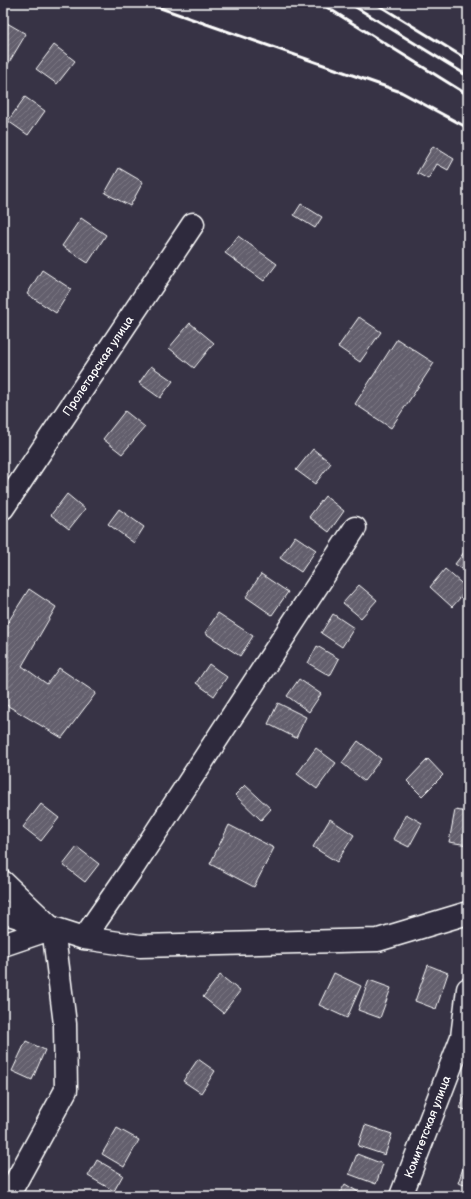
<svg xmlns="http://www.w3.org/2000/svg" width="471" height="1199" viewBox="0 0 471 1199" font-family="'Balsamiq Sans',sans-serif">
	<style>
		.building { fill: url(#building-hatch); stroke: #fff }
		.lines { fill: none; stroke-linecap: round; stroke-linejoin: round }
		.minor-casing { stroke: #fff; stroke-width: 25 }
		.tertiary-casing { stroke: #fff; stroke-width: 25 }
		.minor { stroke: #2f2a3d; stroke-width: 22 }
		.tertiary { stroke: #2f2a3d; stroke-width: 22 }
		.rail { stroke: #fff; stroke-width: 3 }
		.labels { text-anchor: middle; stroke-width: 3; stroke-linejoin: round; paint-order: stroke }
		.street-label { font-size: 12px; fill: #fff; stroke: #2f2a3d }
	</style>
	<defs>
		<pattern id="building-hatch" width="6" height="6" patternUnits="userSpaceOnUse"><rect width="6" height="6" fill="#635f6d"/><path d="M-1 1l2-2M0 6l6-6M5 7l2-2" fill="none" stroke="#7a7783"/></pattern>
	</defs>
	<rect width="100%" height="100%" fill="#373345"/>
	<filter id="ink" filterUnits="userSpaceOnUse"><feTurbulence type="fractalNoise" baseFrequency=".025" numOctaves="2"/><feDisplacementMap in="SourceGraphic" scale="8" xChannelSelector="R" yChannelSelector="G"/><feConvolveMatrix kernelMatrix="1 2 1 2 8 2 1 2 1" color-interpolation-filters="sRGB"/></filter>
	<g filter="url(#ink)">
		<!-- building -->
		<g class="building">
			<polygon points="7,23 26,34 8,64 3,61 3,30"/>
			<polygon points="54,45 75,61 57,84 36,69"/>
			<polygon points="25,97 45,111 28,135 8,121"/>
			<polygon points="433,146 454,159 448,170 437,164 428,179 417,173"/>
			<polygon points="119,168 143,182 130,206 105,193"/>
			<polygon points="301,204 322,217 315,228 294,215"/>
			<polygon points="81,218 106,235 88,263 62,246"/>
			<polygon points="238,236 277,264 264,281 225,253"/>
			<polygon points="42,270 71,289 56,313 27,294"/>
			<polygon points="359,317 381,332 360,362 338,347"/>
			<polygon points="190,323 214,343 194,368 169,348"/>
			<polygon points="397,339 434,363 391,428 355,404"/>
			<polygon points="151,366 173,381 160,398 139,383"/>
			<polygon points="125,411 145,427 122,454 103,439"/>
			<polygon points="313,449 331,463 315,484 296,470"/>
			<polygon points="67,494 85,509 69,529 51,515"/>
			<polygon points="325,496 344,511 329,532 309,517"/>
			<polygon points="119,509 144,527 134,543 108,524"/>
			<polygon points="295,536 316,550 301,572 280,558"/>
			<polygon points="468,547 468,573 455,564"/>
			<polygon points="445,569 468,589 452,607 430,587"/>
			<polygon points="261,574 288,592 272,615 246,597"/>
			<polygon points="359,585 377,600 361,618 343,603"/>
			<polygon points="29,589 56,607 22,666 47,684 59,668 96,693 62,738 3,703 3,630"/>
			<polygon points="218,613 253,636 240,656 205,633"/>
			<polygon points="333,614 354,628 342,647 321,633"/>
			<polygon points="317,646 339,659 330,676 308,663"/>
			<polygon points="209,664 227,677 214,696 196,683"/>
			<polygon points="299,679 321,694 309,712 287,696"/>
			<polygon points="278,703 306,717 296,738 268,724"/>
			<polygon points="358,741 381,759 364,781 342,763"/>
			<polygon points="316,748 336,763 317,789 297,774"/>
			<polygon points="428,759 443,775 422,796 407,781"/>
			<polygon points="245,785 271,809 261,820 235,795"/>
			<polygon points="41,804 59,818 41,841 23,827"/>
			<polygon points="455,810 468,812 468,845 449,842"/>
			<polygon points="406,814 422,823 409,847 393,839"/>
			<polygon points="330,819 354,835 337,862 313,847"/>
			<polygon points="229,825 274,848 254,887 210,864"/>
			<polygon points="77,847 99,864 85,882 63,865"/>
			<polygon points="428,965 448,973 436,1009 415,1001"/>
			<polygon points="334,973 361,986 347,1018 319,1005"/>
			<polygon points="220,975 240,991 223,1013 203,997"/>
			<polygon points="369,980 391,988 380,1018 358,1010"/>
			<polygon points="26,1041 45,1050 32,1080 12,1071"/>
			<polygon points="198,1059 215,1071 201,1093 183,1081"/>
			<polygon points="468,1088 468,1111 460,1108"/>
			<polygon points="365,1125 392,1134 385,1155 358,1146"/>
			<polygon points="117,1128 139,1140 124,1167 102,1154"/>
			<polygon points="357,1154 383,1164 376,1184 349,1174"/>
			<polygon points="466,1159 468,1159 468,1186 458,1183"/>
			<polygon points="97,1160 123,1175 114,1191 88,1176"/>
			<polygon points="345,1184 365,1196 338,1196"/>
		</g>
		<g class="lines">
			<defs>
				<g id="minor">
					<path id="s1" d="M3 508 193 224"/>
					<polyline points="84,938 134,866 355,528"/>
					<polyline points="3,945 53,928 65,1024 66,1090 8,1196"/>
					<path id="s2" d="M401 1196 462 1037 468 989"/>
				</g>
				<g id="tertiary">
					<polyline points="3,882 47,924"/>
					<polyline points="3,912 84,938 140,946 378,940 468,913"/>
				</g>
			</defs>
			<!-- minor casing -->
			<use href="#minor" class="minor-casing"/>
			<!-- tertiary casing -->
			<use href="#tertiary" class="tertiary-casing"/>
			<!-- minor -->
			<use href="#minor" class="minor"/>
			<!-- tertiary -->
			<use href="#tertiary" class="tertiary"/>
			<!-- rail -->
			<g class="rail">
				<polyline points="146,3 401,92 468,128"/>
				<polyline points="320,3 468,95"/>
				<polyline points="349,3 468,76"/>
				<polyline points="375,3 468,60"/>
			</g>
		</g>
	</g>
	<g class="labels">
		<!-- street labels -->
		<g class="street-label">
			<text dy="4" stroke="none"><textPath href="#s1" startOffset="171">Пролетарская улица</textPath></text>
			<text dy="4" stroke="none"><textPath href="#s2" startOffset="74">Комитетская улица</textPath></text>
		</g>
	</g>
	<!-- margin -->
	<rect width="471" height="1199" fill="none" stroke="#2f2a3d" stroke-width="16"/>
	<rect x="8" y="8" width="455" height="1183" fill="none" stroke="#fff" stroke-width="1.5" filter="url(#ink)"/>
</svg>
